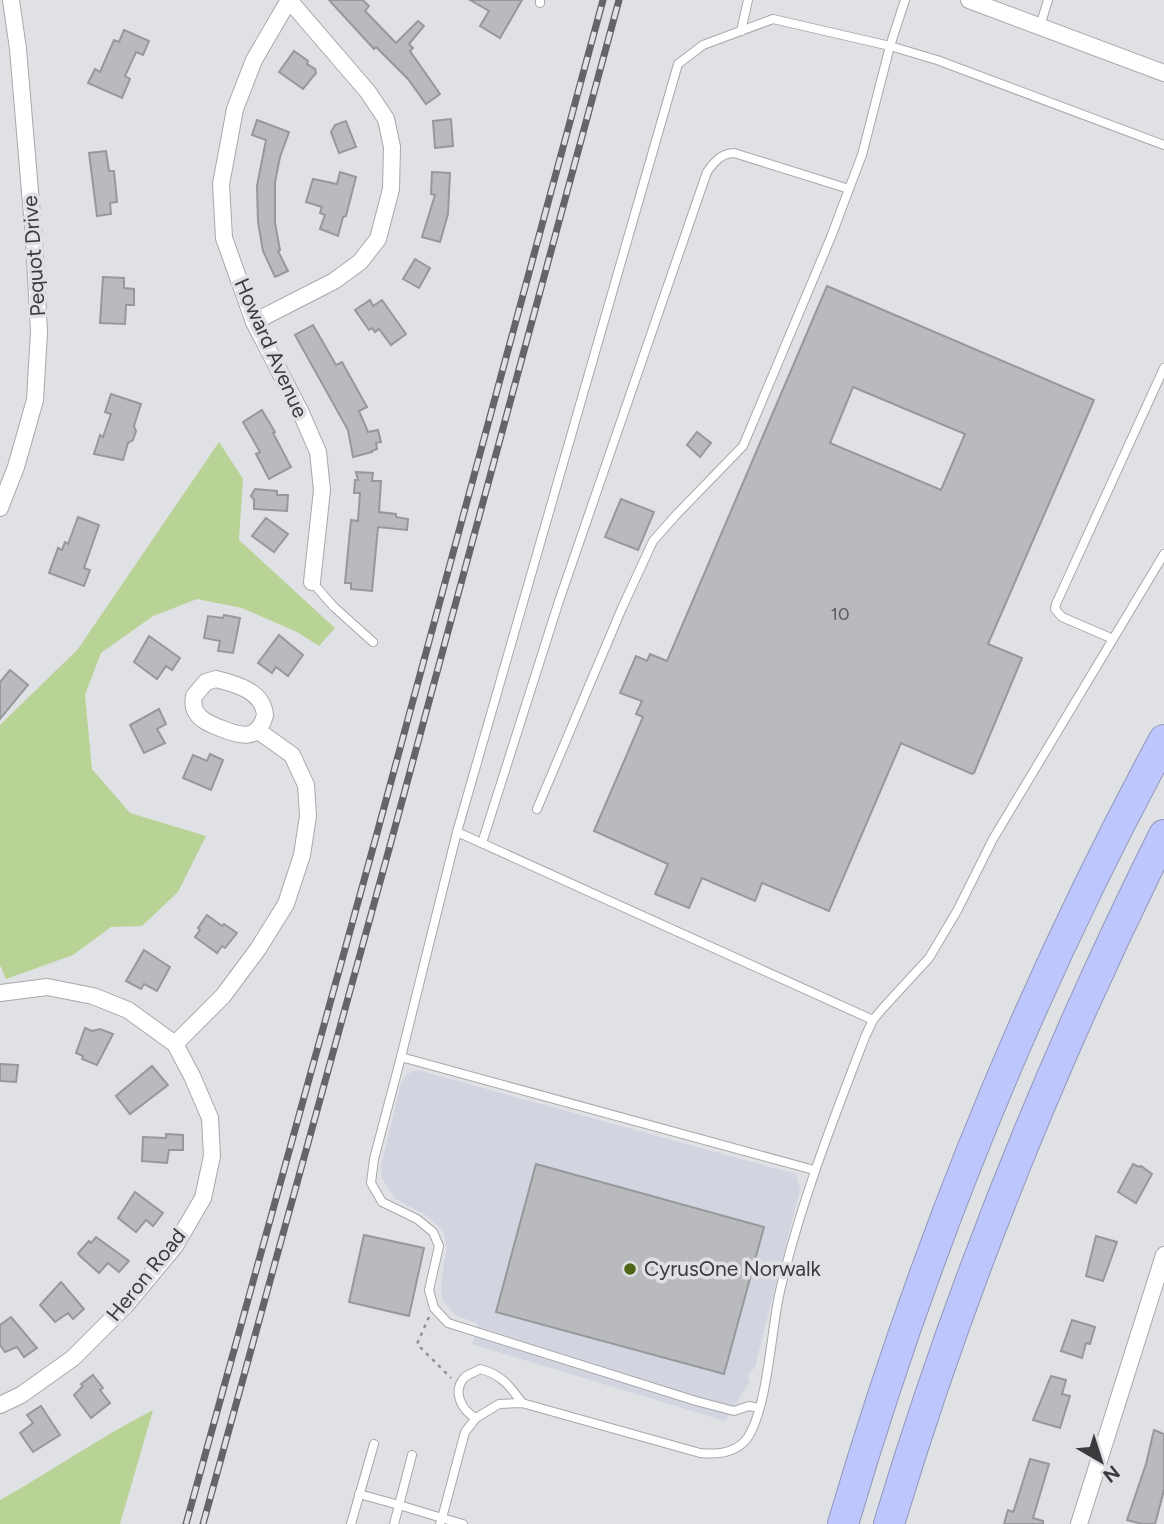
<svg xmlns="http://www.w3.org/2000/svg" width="1164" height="1524" viewBox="0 0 1164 1524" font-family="Figtree,sans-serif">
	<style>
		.built { fill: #d2d5e0 }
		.green { fill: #b9d295 }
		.building { fill: #b9babe; stroke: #97989c; stroke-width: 2; fill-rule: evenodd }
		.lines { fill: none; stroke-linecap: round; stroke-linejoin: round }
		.service-casing { stroke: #a8a8ac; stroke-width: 10 }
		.minor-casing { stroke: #a8a8ac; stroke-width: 18 }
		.motorway-casing { stroke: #9096ba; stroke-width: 32 }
		.path { stroke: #919295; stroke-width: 2.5; stroke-dasharray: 3.5 5; stroke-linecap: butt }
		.service { stroke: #fff; stroke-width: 8 }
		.minor { stroke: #fff; stroke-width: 16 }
		.motorway { stroke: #bdc7fd; stroke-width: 30 }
		.rail-casing { stroke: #656568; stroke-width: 7 }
		.rail { stroke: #e0e1e5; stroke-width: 4.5; stroke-dasharray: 13; stroke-linecap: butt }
		.poi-dot { fill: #4c6616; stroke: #e0e1e5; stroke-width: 2.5 }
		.labels { text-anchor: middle; stroke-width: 7; stroke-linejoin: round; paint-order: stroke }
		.number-label { font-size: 18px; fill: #5a5b5d }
		.street-label { font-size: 21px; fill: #3b3b3d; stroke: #e0e1e5 }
		.poi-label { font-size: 21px; fill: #3b3b3d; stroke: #e0e1e5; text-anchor: start }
	</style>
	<rect width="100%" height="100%" fill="#e0e1e5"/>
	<!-- built -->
	<polygon class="built" points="413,1071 421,1071 796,1174 800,1189 755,1367 747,1376 750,1381 725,1421 472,1344 478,1324 455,1315 442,1300 441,1282 447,1249 443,1231 427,1216 394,1198 382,1178 381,1166 401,1083 406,1075"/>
	<!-- green -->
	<g class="green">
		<polygon points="219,442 243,479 239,540 335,628 319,646 297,632 242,608 197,599 153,616 101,653 85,695 92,769 130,813 206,836 178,892 142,926 111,927 73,955 6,979 0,965 0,725 78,649"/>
		<path d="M153 1410 120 1524H0V1500C52 1471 100 1437 153 1410Z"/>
	</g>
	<!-- building -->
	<g class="building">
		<polygon points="329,0 363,0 369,6 365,11 396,43 418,21 424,26 409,44 413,48 410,51 440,94 426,104 408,79 376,47 374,49"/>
		<polygon points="470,0 522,0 500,38 480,26 489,11"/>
		<polygon points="124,30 149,41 143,55 136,52 125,76 130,79 122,98 88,83 95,69 100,72 114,40 119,42"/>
		<polygon points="294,51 308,61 307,64 315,69 316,73 303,89 279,72"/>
		<polygon points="451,119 453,146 435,148 433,121"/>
		<polygon points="257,120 289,132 280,157 275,182 275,223 280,250 278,251 288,271 275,277 263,251 258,222 257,186 266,140 252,135"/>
		<polygon points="346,121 356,147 339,153 331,132 335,125"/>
		<polygon points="106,151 109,171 114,171 117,202 110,203 111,214 97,216 89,153"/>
		<polygon points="340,172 356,177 346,216 343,217 338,236 320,229 325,215 320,213 322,207 306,202 313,179 337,184"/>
		<polygon points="432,172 450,173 448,214 440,242 422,237 435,195 431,194"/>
		<polygon points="415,259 430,268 419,288 403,279"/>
		<polygon points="103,277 124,278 124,288 134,289 134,305 126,305 125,324 100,323"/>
		<path d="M827 286 1094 400 988 644 1022 658 974 773 972 774 901 743 829 911 762 883 755 901 702 878 689 908 655 894 668 864 594 831 643 717 636 714 642 701 620 693 636 656 647 661 650 654 667 661ZM853 387 965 434 941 490 830 443Z"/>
		<polygon points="370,300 373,306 382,300 406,334 391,345 379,329 375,332 372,328 369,330 355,310"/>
		<polygon points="313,325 336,365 342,362 367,407 359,411 368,432 378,430 381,442 376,443 377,449 372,451 372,452 353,457 348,430 295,335"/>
		<polygon points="111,394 141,404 134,426 136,431 133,440 128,443 123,460 94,454 100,435 103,437 111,414 105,412"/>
		<polygon points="262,410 275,432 273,433 291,467 269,479 256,454 260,452 243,422"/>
		<polygon points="697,432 711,443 700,457 687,445"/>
		<polygon points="356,472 373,473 372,481 381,481 379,512 396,514 396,517 408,519 407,530 378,527 372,591 351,589 351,583 345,583 351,520 358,521 360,493 354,493 355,480 358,480"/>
		<polygon points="255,489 277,491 277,495 288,495 287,511 254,509 254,500 251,496"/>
		<polygon points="621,499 654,512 638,550 605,537"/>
		<polygon points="78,517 99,525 84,568 90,570 84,586 49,573 58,548 62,550 65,542 68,544"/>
		<polygon points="266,518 288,534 274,552 252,536"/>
		<polygon points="224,615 240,618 233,653 218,651 220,641 204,638 208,616 223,618"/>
		<polygon points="279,635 303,655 288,676 276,667 272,673 258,663"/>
		<polygon points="149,636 180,658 172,670 166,666 157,679 134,662"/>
		<polygon points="10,670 28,685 0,719 0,682"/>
		<polygon points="159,709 166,724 157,729 165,743 144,753 130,725"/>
		<polygon points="210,754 223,760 211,790 183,778 193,755 207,761"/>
		<polygon points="207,915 222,926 224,924 237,933 225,948 222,946 217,953 195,937 200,930 198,928"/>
		<polygon points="144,950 170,967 157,991 144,984 141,989 126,981"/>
		<polygon points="85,1028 92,1031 100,1029 113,1034 97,1065 82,1059 83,1056 76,1053"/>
		<polygon points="0,1064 18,1065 16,1082 0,1081"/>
		<polygon points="152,1066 168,1085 130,1114 116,1096"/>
		<polygon points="166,1134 183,1135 183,1150 169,1150 167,1163 142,1161 143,1137 166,1138"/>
		<polygon points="536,1164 764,1227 724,1374 496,1312"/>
		<polygon points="1133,1164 1139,1167 1141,1166 1152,1174 1136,1203 1118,1192"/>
		<polygon points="135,1192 163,1213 153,1226 146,1220 136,1232 118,1218"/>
		<polygon points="364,1235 424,1248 409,1316 349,1302"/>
		<polygon points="1096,1236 1117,1242 1103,1281 1086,1276"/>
		<polygon points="96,1237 129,1261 119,1272 108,1263 99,1273 80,1256 78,1253 89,1241 91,1243"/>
		<polygon points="61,1282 84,1309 73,1319 68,1313 55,1322 40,1305"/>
		<polygon points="11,1317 37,1348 24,1357 17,1347 5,1352 0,1345 0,1325"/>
		<polygon points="1072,1320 1095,1327 1090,1344 1086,1343 1082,1358 1061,1351"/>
		<polygon points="93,1375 103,1388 100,1390 110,1403 91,1418 74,1395 83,1386 81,1384"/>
		<polygon points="1051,1376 1066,1380 1062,1394 1070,1396 1060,1428 1033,1420"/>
		<polygon points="41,1406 60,1435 33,1452 20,1433 33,1423 27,1415"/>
		<polygon points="1154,1430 1164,1434 1164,1490 1155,1524 1142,1524 1127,1520 1146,1464"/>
		<polygon points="1030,1459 1049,1464 1033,1518 1043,1521 1043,1524 1004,1524 1008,1510 1013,1512 1014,1510"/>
	</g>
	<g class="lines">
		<defs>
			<g id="service">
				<polyline points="540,3 540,0"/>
				<polyline points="1040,26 1048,0"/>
				<polyline points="741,31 748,0"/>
				<polyline points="312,582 334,607 373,642"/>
				<polyline points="1113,639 1062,617 1055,609 1056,604 1164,368"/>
				<polyline points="537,809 622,608 653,541 676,515 743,446 831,237 849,189 862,155 890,46 937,60 1164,145"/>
				<polyline points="457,832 678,64 703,45 773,19 890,46 905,0"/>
				<path d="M482 843 559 601 707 172C714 162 722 153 734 153L849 189"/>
				<polyline points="401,1057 457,832 873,1020"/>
				<polyline points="759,1408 749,1406 734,1411 696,1401 448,1323 434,1308 429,1290 439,1246 433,1232 417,1219 382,1202 371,1183 374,1159 401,1057 814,1170"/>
				<path d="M476 1418C462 1411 452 1392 464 1378 468 1374 476 1372 480 1369 501 1374 510 1386 522 1403"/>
				<path d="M412 1455 399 1505 442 1518 465 1432 476 1418 499 1404 522 1403 700 1453C718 1455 737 1453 748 1437 768 1406 771 1329 780 1291 800 1204 833 1120 865 1037L873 1020 883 1008 929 958 957 911 993 839 1164 554"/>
				<polyline points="359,1494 399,1505 394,1524"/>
				<polyline points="351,1524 374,1444"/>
				<polyline points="440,1524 442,1518 463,1524"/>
			</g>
			<g id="minor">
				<polyline points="289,0 254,60 235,109 221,184 224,238 254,322 301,413 318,452 322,490 312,582"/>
				<polyline points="969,0 1164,73"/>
				<polyline points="254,322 334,281 360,262 378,239 391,189 392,147 386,119 368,92 289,0"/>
				<polyline points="0,508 16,467 35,400 39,332 34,239 18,49 11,0"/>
				<path d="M216 679C236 684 263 691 265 715 258 742 240 736 220 728 211 724 201 721 196 712 193 707 193 701 194 696L206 682Z"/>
				<polyline points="0,993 47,987 93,996 128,1010 175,1044 192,1076 210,1118 212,1156 203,1198 175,1246 126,1305 73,1358 21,1395 0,1405"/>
				<polyline points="175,1044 223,996 258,949 286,904 302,855 308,816 306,785 292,755 257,730"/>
				<polyline points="1079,1524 1164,1255"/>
			</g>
			<g id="motorway">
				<path d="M843 1524C923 1252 1029 989 1164 740"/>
				<path d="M889 1524C961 1285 1053 1058 1164 835"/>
			</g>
		</defs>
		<!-- service casing -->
		<use href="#service" class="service-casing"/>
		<!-- minor casing -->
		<use href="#minor" class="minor-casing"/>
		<!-- motorway casing -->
		<use href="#motorway" class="motorway-casing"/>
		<!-- path -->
		<polyline class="path" points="429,1317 417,1344 451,1378"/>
		<!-- service -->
		<use href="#service" class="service"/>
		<!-- minor -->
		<use href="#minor" class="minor"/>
		<!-- motorway -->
		<use href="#motorway" class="motorway"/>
		<defs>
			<g id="rail">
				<polyline points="186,1524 376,837 603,0"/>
				<polyline points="203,1524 388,853 619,0"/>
			</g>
		</defs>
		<!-- rail casing -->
		<use href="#rail" class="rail-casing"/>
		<!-- rail -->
		<use href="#rail" class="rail"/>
	</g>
	<!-- markers -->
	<circle class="poi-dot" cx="630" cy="1269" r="7"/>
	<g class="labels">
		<!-- number labels -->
		<g class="number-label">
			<text x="840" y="620">10</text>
		</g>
		<!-- street labels -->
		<g class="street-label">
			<text transform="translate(34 256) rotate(-94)" y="7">Pequot Drive</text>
			<text transform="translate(271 348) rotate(66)" y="7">Howard Avenue</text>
			<text transform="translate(146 1275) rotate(-51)" y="7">Heron Road</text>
		</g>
		<!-- poi labels -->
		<g class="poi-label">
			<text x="644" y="1276">CyrusOne Norwalk</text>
		</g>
	</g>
	<!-- north arrow -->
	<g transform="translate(1101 1461) rotate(141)" stroke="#e0e1e5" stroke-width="5" paint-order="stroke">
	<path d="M0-5L12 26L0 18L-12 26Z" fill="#3b3b3d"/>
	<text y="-10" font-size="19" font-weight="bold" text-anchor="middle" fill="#3b3b3d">N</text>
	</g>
</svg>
